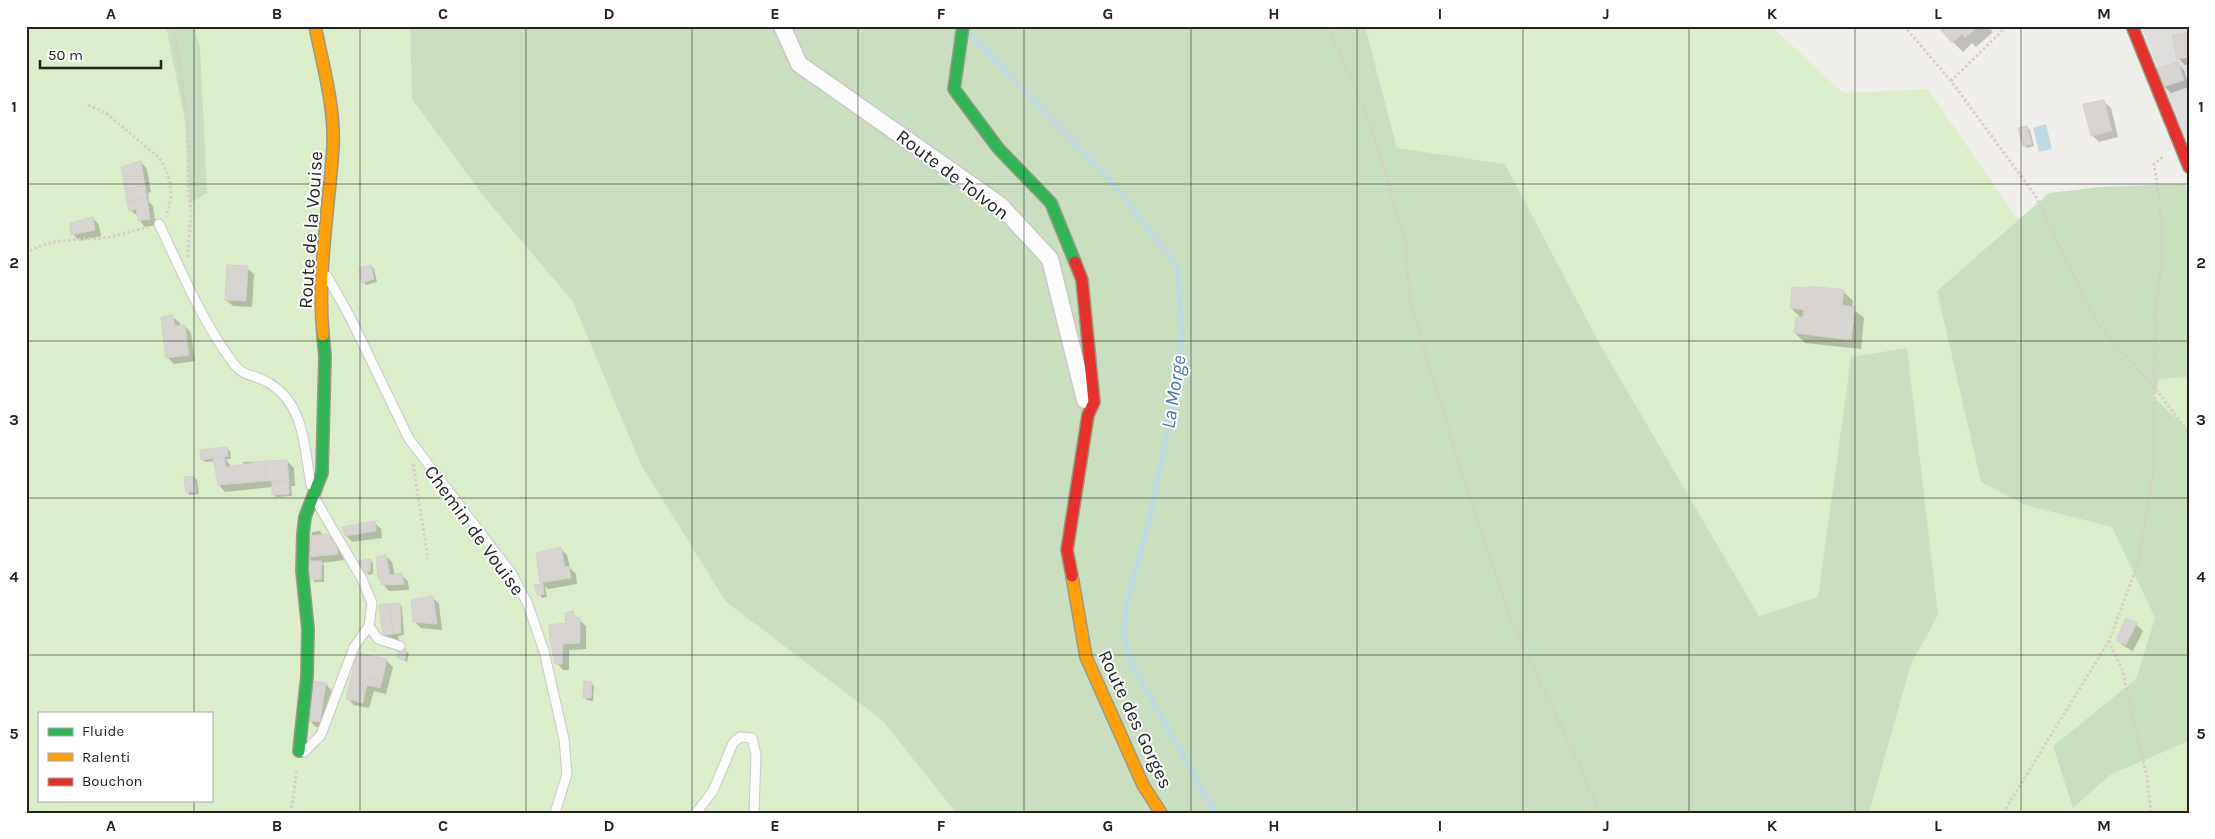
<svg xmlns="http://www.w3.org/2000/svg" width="2215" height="839" viewBox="0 0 2215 839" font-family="Karla,sans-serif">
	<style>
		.residential { fill: #dfdedc }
		.grass { fill: #dcedca; fill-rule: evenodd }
		.forest { fill: #cadec0 }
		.water { fill: #bedae3 }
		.shadow { fill: #0003 }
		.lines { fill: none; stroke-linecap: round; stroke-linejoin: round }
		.stream { stroke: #bedae3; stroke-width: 5 }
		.building { fill: #d7d4d2; stroke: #d3d0cc }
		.lane-casing { stroke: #c9c8c7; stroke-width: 11 }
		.street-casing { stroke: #c9c8c7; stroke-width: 19 }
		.fast-casing { stroke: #989a82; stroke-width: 14 }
		.slow-casing { stroke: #989a82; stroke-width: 14 }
		.jam-casing { stroke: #989a82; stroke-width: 14 }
		.path { stroke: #d9cbc9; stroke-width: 3; stroke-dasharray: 2.5 2.5; stroke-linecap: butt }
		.lane { stroke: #fdfcfc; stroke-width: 9 }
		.street { stroke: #fdfcfc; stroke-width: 16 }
		.fast { stroke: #30b455; stroke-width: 11 }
		.slow { stroke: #ff9f0a; stroke-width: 11 }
		.jam { stroke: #e5322d; stroke-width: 11 }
		.grid { fill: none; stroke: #222; stroke-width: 1; stroke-opacity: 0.55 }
		.labels { text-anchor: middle; stroke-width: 4; stroke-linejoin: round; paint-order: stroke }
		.street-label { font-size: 19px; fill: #222; stroke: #fff }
		.water-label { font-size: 20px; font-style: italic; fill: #4978ac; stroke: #fff }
		.neatline { fill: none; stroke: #222; stroke-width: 2 }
		.grid-label { font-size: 16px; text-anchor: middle; font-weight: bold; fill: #222 }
	</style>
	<rect width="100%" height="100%" fill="#f0eeeb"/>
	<!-- residential -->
	<polygon class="residential" points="2141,26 2189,26 2189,148"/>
	<!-- grass -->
	<g class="grass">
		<path d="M26 26H410L412 99 484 197 573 302 641 465 726 602 883 721 956 813H26ZM39 713H211V800H39Z"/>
		<polygon points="1365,26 1771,26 1843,93 1928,89 2018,220 1937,291 2025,505 2112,527 2155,618 2136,679 2053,746 2073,807 2110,775 2189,741 2189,813 1869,813 1911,664 1938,615 1851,357 1818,597 1759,616 1601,346 1505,164 1397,148"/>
		<polygon points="2189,377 2189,430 2153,397 2160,379"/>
	</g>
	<!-- forest -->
	<g class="forest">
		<polygon points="166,26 194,26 200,47 207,193 190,203 185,121"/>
		<polygon points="410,26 1365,26 1397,148 1505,164 1601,346 1759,616 1818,597 1851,357 1907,348 1938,615 1911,664 1869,813 956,813 883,721 726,602 641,465 573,302 484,197 412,99"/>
		<polygon points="2185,184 2189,195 2189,377 2160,379 2153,397 2189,430 2189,741 2110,775 2073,808 2053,746 2136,679 2155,618 2112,527 2025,505 1981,482 1937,291 2049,193 2099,187"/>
	</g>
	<!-- water -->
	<polygon class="water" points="2046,124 2052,149 2039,152 2033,128"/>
	<!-- shadow -->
	<g class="shadow">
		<polygon points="1945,26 1988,26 1993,32 1976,47 1972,43 1963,52 1953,42"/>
		<polygon points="2189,33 2189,64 2185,65 2179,59 2174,36"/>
		<polygon points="2178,64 2184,70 2189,87 2171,93 2164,86"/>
		<polygon points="2104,102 2111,108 2118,137 2099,142 2092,135"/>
		<polygon points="2027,127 2030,130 2034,146 2027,148 2024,145"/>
		<polygon points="141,162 147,169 151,192 148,193 149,202 153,206 156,225 145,227 139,220 138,216 130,210"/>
		<polygon points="93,218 99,225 101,236 79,241 73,234"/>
		<polygon points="371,266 374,269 377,282 366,285 363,282"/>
		<polygon points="247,268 254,274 252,307 233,306 226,300"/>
		<polygon points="1843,291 1853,301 1852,308 1864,318 1861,349 1805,343 1795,333 1802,319 1791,308"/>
		<polygon points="173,317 180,323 180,327 185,326 191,333 195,361 174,364 167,357"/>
		<polygon points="227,448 230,451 231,459 226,459 231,467 244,466 243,462 287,461 294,468 295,486 291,486 292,496 276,497 273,494 273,487 225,492 219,485 215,461 205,462 202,459"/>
		<polygon points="194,477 197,480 199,494 190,495 187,492"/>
		<polygon points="374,522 381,529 382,538 352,542 346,535"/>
		<polygon points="320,531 323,536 329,535 341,546 344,560 322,563 324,565 324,582 314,582 310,557 312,532"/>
		<polygon points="561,549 567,555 570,568 576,574 577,584 548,589 545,586 547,597 542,598 535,586 543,585 538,554"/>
		<polygon points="386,556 392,562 395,576 401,575 408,581 409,590 389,591 383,584 379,578"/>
		<polygon points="370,560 373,563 373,574 369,575 366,572"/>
		<polygon points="433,598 439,604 442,630 421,628 414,621"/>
		<polygon points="399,604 402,607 404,635 398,636 399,640 390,641 384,635"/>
		<polygon points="572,613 586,626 586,649 569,650 569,670 563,670 557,663"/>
		<polygon points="2127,620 2136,624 2143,631 2133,651 2124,646 2117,640"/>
		<polygon points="406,651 409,654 407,662 399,658"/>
		<polygon points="386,660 393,667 386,694 374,691 369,708 354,705 347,698"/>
		<polygon points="314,682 326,684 332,691 327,728 316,727 309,720"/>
		<polygon points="591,683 594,686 593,701 587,700 584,697"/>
	</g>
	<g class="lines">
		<!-- stream -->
		<polyline class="stream" points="970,34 1110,180 1177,266 1182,335 1173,404 1150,517 1128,599 1123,631 1132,664 1215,813"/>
	</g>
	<!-- building -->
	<g class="building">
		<polygon points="1943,26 1979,26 1965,38 1962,34 1952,43 1940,29"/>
		<polygon points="2189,32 2189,57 2177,59 2172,35"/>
		<polygon points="2178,62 2184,80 2163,87 2156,69"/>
		<polygon points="2104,100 2112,131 2091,136 2083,104"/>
		<polygon points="2027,126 2032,144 2023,146 2018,128"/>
		<polygon points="141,161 145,186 125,189 121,167"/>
		<polygon points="145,186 147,198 127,202 125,189"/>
		<polygon points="147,198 150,219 138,221 136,209 129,211 127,202"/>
		<polygon points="93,217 95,230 71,235 70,223"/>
		<polygon points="227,265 248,266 246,301 225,300"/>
		<polygon points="371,265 374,279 362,283 359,268"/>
		<polygon points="1809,286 1844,290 1842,305 1855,307 1851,340 1794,333 1796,317 1803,317 1804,310 1790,308 1792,287 1809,288"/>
		<polygon points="173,315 175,326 185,325 189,355 166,358 161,317"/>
		<polygon points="227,447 228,456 201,460 200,450"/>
		<polygon points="224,456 226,467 265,461 265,481 218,485 213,457"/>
		<polygon points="287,460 289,480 265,481 265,461"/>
		<polygon points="194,476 196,492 186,492 184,477"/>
		<polygon points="289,480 289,494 272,495 272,481"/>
		<polygon points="375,521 376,531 345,536 342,527"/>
		<polygon points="329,534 330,539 335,538 338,554 309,557 310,536"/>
		<polygon points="561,547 565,567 569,566 571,578 540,583 536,553"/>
		<polygon points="386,555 390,575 402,573 404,584 381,585 381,578 378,579 376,557"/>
		<polygon points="371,559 370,571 365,573 358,561"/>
		<polygon points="310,561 322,561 321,580 310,579"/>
		<polygon points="543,584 544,594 538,596 534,585"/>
		<polygon points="433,596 437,624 413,622 411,600"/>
		<polygon points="400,603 401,633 393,634 389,604"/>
		<polygon points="389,604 393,634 383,635 379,605"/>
		<polygon points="573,611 575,617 580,618 580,643 563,644 562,664 555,664 550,641 549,625 566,623 565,613"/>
		<polygon points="2126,618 2137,623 2126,645 2116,640"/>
		<polygon points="399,649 406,650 405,660 397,658"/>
		<polygon points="357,653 387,659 382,681 352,674"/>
		<polygon points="352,674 382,681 380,688 367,685 363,703 346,699"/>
		<polygon points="313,681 326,683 320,722 308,721"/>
		<polygon points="584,681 592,682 591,698 583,698"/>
	</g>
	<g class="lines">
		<defs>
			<g id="lane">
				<path d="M159 224C181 270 201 319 231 360 244 379 253 373 269 383 305 405 304 447 311 485"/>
				<polyline points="327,276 350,317 409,439 512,574 527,602 544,651 564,739 567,774 555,813"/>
				<polyline points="315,499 362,579 372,603 369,626 378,639 400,646"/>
				<polyline points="304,752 321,735 354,647 369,626"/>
				<polyline points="696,813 713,791 733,743 740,737 752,738 756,755 754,813"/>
			</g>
			<polyline id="street" points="782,26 799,64 1000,205 1050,259 1085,400"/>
			<g id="fast">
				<polyline points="963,26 954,89 998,148 1051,203 1075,262"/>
				<polyline points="299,751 307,676 308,629 302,571 303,534 305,517 322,473 325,356 323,335"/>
			</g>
			<g id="slow">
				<path d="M315 26C323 66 335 107 333 147 329 210 317 271 323 335"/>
				<polyline points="1072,576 1086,657 1143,785 1161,813"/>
			</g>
			<g id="jam">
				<polyline points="2132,26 2189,167"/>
				<polyline points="1072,576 1067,550 1088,415 1094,402 1082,280 1075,262"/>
			</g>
		</defs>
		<!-- lane casing -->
		<use href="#lane" class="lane-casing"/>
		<!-- street casing -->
		<use href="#street" class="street-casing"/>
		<!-- fast casing -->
		<use href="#fast" class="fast-casing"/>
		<!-- slow casing -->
		<use href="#slow" class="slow-casing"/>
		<!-- jam casing -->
		<use href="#jam" class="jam-casing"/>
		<!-- path -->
		<g class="path">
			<polyline points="174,26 188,125 188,187 191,210 188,257"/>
			<polyline points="1328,26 1371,125 1406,245 1409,299 1460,467 1513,625 1581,768 1599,813"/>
			<polyline points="1904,26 1951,81 2035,195 2096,322 2155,388 2189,433"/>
			<polyline points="1951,81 2007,26"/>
			<path d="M88 105 106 113 159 158C172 175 174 197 166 216"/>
			<path d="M26 254C49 236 84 241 110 237 123 234 136 230 149 227"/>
			<polyline points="413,464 428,559"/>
			<polyline points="2109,641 2122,669 2147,777 2151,813"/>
			<polyline points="291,813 297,769"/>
			<polyline points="2003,813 2109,641 2137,566 2154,470 2155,312 2162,260 2160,203 2154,164 2164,156"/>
		</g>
		<!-- lane -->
		<use href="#lane" class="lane"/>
		<!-- street -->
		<use href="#street" class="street"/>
		<!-- fast -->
		<use href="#fast" class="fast"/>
		<!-- slow -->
		<use href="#slow" class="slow"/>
		<!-- jam -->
		<use href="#jam" class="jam"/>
	</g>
	<!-- grid -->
	<path class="grid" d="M194 26V713M360 26V813M526 26V813M692 26V813M858 26V813M1024 26V813M1191 26V813M1357 26V813M1523 26V813M1689 26V813M1855 26V813M2021 26V813M26 184H2189M26 341H2189M26 498H2189M26 655H2189M194 800V813"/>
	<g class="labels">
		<!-- street labels -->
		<g class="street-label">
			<text transform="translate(953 174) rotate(37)" y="7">Route de Tolvon</text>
			<text transform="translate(310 230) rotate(-86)" y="7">Route de la Vouise</text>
			<text transform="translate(475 530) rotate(54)" y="7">Chemin de Vouise</text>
			<text transform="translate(1136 719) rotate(65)" y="7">Route des Gorges</text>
		</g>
		<!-- water labels -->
		<g class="water-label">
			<text transform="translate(1173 392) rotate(-81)" y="7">La Morge</text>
		</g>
	</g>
	<!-- border -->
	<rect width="2215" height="839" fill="none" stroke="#ffffff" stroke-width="55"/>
	<!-- legend -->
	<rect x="38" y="712" width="175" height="90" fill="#ffffff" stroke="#a7a7a7"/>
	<rect x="48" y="728" width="25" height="8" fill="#30b455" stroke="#a7a7a7"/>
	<text x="82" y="736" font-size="15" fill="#222222">Fluide</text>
	<rect x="48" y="753" width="25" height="8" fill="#ff9f0a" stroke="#a7a7a7"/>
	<text x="82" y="762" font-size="15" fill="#222222">Ralenti</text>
	<rect x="48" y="778" width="25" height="8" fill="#e5322d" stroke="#a7a7a7"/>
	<text x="82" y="786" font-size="15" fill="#222222">Bouchon</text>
	<!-- scale -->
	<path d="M40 60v8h121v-8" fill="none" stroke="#222222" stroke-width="2.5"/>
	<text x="48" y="60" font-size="15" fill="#222222" stroke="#ffffff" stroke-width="4" paint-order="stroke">50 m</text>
	<rect x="28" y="28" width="2160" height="784" class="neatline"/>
	<g class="grid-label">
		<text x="111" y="19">A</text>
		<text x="277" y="19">B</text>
		<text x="443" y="19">C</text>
		<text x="609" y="19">D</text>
		<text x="775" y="19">E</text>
		<text x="941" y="19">F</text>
		<text x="1108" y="19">G</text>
		<text x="1274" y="19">H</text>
		<text x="1440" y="19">I</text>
		<text x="1606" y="19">J</text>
		<text x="1772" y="19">K</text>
		<text x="1938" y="19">L</text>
		<text x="2104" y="19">M</text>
		<text x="14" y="112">1</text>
		<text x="2201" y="112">1</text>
		<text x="14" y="268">2</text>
		<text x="2201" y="268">2</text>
		<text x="14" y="425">3</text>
		<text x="2201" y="425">3</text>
		<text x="14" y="582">4</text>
		<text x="2201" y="582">4</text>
		<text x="14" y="739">5</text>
		<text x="2201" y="739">5</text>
		<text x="111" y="831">A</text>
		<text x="277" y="831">B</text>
		<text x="443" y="831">C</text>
		<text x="609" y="831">D</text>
		<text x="775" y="831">E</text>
		<text x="941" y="831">F</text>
		<text x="1108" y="831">G</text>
		<text x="1274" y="831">H</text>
		<text x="1440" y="831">I</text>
		<text x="1606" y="831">J</text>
		<text x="1772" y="831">K</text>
		<text x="1938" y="831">L</text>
		<text x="2104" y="831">M</text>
	</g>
</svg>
